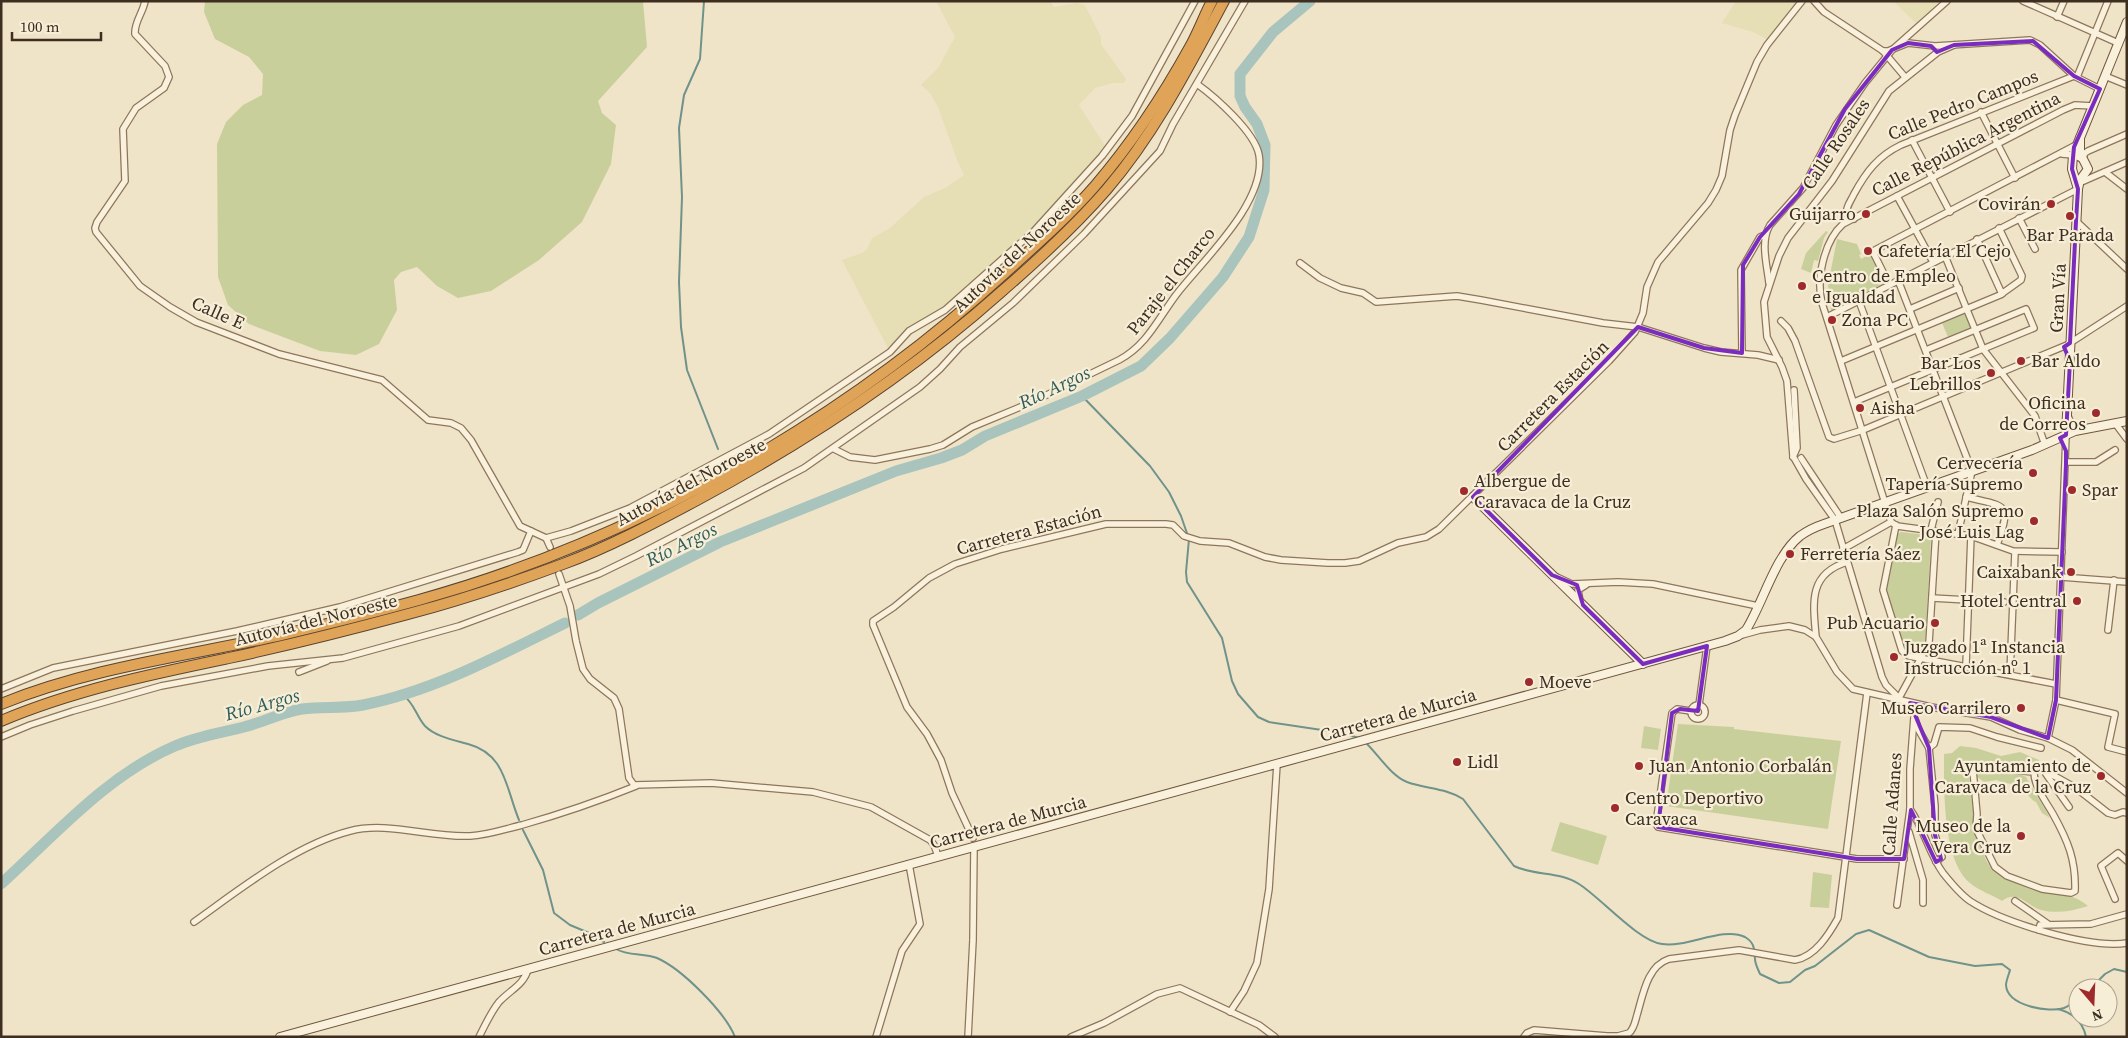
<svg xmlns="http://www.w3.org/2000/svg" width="2128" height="1038" viewBox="0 0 2128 1038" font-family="'Source Serif 4',serif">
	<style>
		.farmland { fill: #e6deb5 }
		.green { fill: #c9cf9b }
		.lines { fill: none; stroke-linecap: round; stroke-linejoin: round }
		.stream { stroke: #6f938a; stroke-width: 2 }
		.river { stroke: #a9c4bc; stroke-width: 11 }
		.street-casing { stroke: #8d765c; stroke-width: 8 }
		.secondary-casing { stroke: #6f573f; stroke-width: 10 }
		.highway-casing { stroke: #5b4430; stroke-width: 12 }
		.street { stroke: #faf1dc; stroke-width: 5.5 }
		.secondary { stroke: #faf1dc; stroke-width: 8 }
		.highway { stroke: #e0a458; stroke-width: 10 }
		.marked { fill: none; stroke: #7b2cbf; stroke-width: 4; stroke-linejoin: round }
		.poi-dot { fill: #9e2a2b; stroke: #f7eed8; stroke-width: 2 }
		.labels { text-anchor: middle; stroke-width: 4.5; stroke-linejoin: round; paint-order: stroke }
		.street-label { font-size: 18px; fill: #3d2e20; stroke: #f7eed8 }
		.poi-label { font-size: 18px; fill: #3d2e20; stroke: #f7eed8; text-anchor: start }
		.water-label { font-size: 19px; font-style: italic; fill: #2f5d5a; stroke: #f7eed8 }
	</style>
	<rect width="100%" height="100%" fill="#f0e4c8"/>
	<!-- farmland -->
	<g class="farmland">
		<polygon points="936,1 1050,1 1054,7 1077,3 1085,5 1101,37 1101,44 1126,79 1124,83 1113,83 1095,88 1079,105 1107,149 1047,216 945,310 909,331 890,352 842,260 862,253 867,249 872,238 890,228 924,197 945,188 964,175 957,160 938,107 930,93 921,85 938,68 955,37"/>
		<polygon points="1736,1 1802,1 1770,41 1753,32 1722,23"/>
		<polygon points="1893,1 1940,1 1916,23"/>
	</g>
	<!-- green -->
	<g class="green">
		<polygon points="205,1 643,1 647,47 598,101 602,113 616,125 611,164 582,222 539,260 491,291 458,298 437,286 417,267 401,272 394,280 397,310 379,344 356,355 320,351 249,324 228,305 218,277 217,144 226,122 243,105 262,95 263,74 249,57 215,39 204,12"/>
		<polygon points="1826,231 1828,232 1824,238 1818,261 1814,260 1811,273 1801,269 1806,253"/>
		<polygon points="1837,239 1857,244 1861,254 1859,255 1861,259 1870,254 1885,283 1831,311 1828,285"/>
		<polygon points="1966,313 1972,327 1948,337 1942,323"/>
		<polygon points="1901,532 1927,535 1931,540 1925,645 1916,653 1907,652 1903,648 1886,592 1894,541 1895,535"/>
		<polygon points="1678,724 1734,727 1734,729 1841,741 1828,829 1666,806"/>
		<polygon points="1644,726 1661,729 1658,750 1641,748"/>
		<path d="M1960 746 1976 748 2001 756 2020 752 2039 760 2037 765 1974 766 1968 768C1971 792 1975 848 1990 866 1998 876 2028 888 2041 891 2061 896 2071 892 2088 906 2073 911 2056 914 2041 910 2027 906 2017 889 2002 901 1992 895 1980 891 1971 884 1942 862 1944 787 1944 754L1952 753Z"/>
		<path d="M1980 770 2018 773 2026 777 2050 818 2042 813 2036 802C2029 799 2027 791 2021 787 2013 783 2004 784 1997 780L1984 782 1976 776Z"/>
		<polygon points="1560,822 1607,836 1598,865 1551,851"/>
		<polygon points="1813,872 1832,875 1829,908 1810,907"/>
	</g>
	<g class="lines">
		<!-- stream -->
		<g class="stream">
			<polyline points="704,1 700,59 684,95 679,128 682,197 679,282 681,327 687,370 718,449"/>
			<polyline points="1082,396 1150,466 1169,492 1181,516 1189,539 1186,572 1187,582 1222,638 1232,681 1238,694 1258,717 1269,722 1342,733 1359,738"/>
			<path d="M403 695C415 704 416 716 425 726 436 737 454 740 468 744 506 754 506 789 519 820"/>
			<path d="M1365 742C1378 754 1391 776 1407 782 1426 789 1446 788 1463 799L1514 866C1534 876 1560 871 1579 884 1601 898 1638 941 1662 944 1687 948 1723 926 1745 937 1755 943 1754 949 1755 959 1755 964 1758 969 1760 974L1779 983 1790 982 1805 970 1815 966 1856 934 1869 930 1929 957 1975 966 2002 964 2010 970C2009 974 2006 981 2006 985 2007 1006 2049 1013 2064 1008 2069 1006 2074 1002 2078 999"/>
			<polyline points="523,830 543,870 554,913 570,925 594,935"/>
			<polyline points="602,941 604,942"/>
			<path d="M616 949C628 956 644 953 657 958 682 969 725 1012 735 1037"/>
			<polyline points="2091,988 2105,974 2114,969 2127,972"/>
			<path d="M2058 1009C2073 1013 2083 1022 2086 1037"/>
		</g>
		<!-- river -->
		<g class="river">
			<polyline points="578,615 598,603 720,542 896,471 941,458 962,450 985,436 1082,396 1141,366 1170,338 1223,277 1249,237 1264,190 1265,145 1257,124 1245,107 1240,96 1240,74 1273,32 1310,1"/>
			<path d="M1 884C55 835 107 775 175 746 198 736 221 733 244 727 264 722 282 712 302 709 322 706 343 709 363 705 434 691 500 655 565 623"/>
		</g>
		<defs>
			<g id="street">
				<path d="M145 1C143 13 134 22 135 34L165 66 169 77 164 88 136 108 123 129 125 181 97 222 95 228 96 232 140 286 170 307 196 322 279 354 382 380 428 420 451 423 461 428 471 440 520 526 546 538 550 547"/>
				<polyline points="1814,1 1824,12 1883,51 1905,77"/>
				<polyline points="2023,1 2118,43"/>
				<polyline points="2057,17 2064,1"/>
				<polyline points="1883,51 1888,51 1908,43 1935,46 2030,40 2040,45 2074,76 2100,89"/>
				<polyline points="2105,76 2127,85"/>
				<polyline points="2077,77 2108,1"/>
				<polyline points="1981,112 2015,178"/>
				<polyline points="1912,140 1950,212"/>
				<polyline points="2062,154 2073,155 2082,159 2085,153 2088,151 2127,134"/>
				<polyline points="2105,172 2127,189"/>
				<polyline points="2079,183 2127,162"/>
				<polyline points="1897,196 1933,262"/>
				<polyline points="2019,218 2035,249"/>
				<path d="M1854 219 1847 216C1845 207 1851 201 1854 194 1866 172 1878 156 1901 145L2074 76"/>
				<polyline points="2076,221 2127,269"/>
				<polyline points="1977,239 2002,294"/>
				<polyline points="1945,256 1983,349 2035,416 2045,445"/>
				<polyline points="1300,263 1320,278 1341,288 1363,293 1376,302 1457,296 1481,300 1603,323 1638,327 1704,348 1721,352 1758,355 1779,360"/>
				<polyline points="1898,280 1972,471 1958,534"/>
				<path d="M1769 283C1767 265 1760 241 1770 225L1803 188 1836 125 1865 83 1892 50 1947 1"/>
				<polyline points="1889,284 1874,254 1875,250 2076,145"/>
				<polyline points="1859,301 1927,487"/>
				<polyline points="1910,309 1959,288"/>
				<polyline points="1827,317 2078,189"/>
				<polyline points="1781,321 1788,328 1795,341 1829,437 1834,439 1863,430 2067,345 2127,306"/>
				<polyline points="1742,353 1741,270 1760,237 1762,236 1765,237"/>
				<polyline points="1841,361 2000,295 2021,280 2022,276 1999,228"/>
				<polyline points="1854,402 2034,328 2026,309 1926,350"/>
				<polyline points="2068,416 2072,425 2082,428"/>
				<polyline points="2115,423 2127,439"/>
				<path d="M834 449 850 457 875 460 930 449 943 445 972 427 1030 403 1119 360C1147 345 1158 319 1176 295 1202 261 1267 202 1259 155 1255 132 1215 97 1197 84"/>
				<polyline points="1793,457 1797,448 1794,390"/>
				<polyline points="1801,458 1841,518"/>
				<polyline points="2066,462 2096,462 2115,450"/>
				<path d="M1966 497C2007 507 2012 502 1997 545"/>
				<polyline points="1896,525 1883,590 1902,651 1909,656 2056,684"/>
				<polyline points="1931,530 1938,502"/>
				<polyline points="546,538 571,531 630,508 769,434 890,352 909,331 945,310 1034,231 1102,156 1132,116 1195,1"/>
				<polyline points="1843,549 1891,522"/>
				<path d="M2062 552 2013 551 1971 536 1897 526 1891 522 1822 303C1816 279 1824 241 1843 224L2063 110 2075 105 2093 106"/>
				<polyline points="559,574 570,606 576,641 583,669 590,679 614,698 619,709 629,778 634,785 711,783 813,792 871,807 930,840 934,845 938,856"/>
				<polyline points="1557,577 1572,584 1618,582 1653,584 1758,606"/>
				<polyline points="2061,577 2127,582"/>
				<polyline points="1932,598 2004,602"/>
				<polyline points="1580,601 1578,590 1586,585"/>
				<polyline points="2108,630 2114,580"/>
				<polyline points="1742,635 1760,630 1789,626 1805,630 1816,637 1837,672 1853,689 1931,707 1991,717 2020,730 2048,738 2072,750 2127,793"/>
				<path d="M1816 637C1813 603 1808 574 1847 562"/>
				<polyline points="1966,665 1971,536"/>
				<polyline points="299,672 327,661"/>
				<polyline points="2010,674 2015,552"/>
				<polyline points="1,689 53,668 237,631 340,607 518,552 523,550 531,531"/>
				<polyline points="1899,698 1886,685 1882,677 1835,520 1806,479 1793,456 1787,381 1782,367 1767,337 1764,302 1779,256 1788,238 1832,181 1889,91 1938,52 1954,45"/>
				<polyline points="1899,698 1929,643 1936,531"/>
				<polyline points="2056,700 2115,714 2108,747 2127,752"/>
				<polyline points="1699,705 1707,646"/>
				<circle cx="1698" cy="712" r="7"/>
				<polyline points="1691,711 1677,709 1672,713 1656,824 1658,827 1857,859 1904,859"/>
				<polyline points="1915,719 1918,729 1929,748 1935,806 1935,835 1942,857 1936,862"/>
				<polyline points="1,737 30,725 73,711 161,686 268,666 343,658 459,626 599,574 636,556 804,468 920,387 940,369 960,347 1013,303 1084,234 1160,151 1173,124 1245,1"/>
				<polyline points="2048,738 2056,700 2066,435"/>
				<polyline points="1929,748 1934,744 1939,727 1970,728 1997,737 2041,748"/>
				<path d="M1981 767 2034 772C2034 786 2046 802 2053 814 2068 841 2076 860 2075 891L2071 893 2042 889 2007 876 1995 867 1976 829 1977 814 1973 770Z"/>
				<polyline points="2034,772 2040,768 2076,788 2108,813 2115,815 2123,812 2127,813"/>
				<polyline points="2046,774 2069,807"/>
				<path d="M1910 809C1924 829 1929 854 1943 873 1951 883 1960 894 1970 901 2002 922 2089 949 2127 943"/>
				<polyline points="1909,832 1923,880 1923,903"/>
				<polyline points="973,838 952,793 941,760 927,734 907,707 873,625 873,621 894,607 929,578 955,564 1002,549 1106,524 1166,524 1173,525 1184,536 1200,541 1229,543 1265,557 1281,560 1328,563 1345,563 1359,561 1398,543 1426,537 1439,529 1609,361 1635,332 1643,313 1647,287 1658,262 1708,203 1716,190 1722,176 1730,130 1735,115 1757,62 1767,45 1802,1"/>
				<polyline points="2115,899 2101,866 2118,853 2127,861"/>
				<polyline points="2015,901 2048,924"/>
				<polyline points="1897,905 1910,809 1910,769 1915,704"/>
				<path d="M194 922C239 890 295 845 350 831 387 821 431 838 470 836 488 835 505 829 522 825 561 814 599 801 636 786"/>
				<polyline points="2039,930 2040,925 2091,924 2127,914"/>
				<polyline points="1230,1012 1244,991 1257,963 1269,889 1277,764"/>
				<path d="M479 1037C485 1025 491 1012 499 1002 510 990 524 985 528 969"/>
				<polyline points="876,1037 902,951 920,924 909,864"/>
				<polyline points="968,1037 973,940 974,846"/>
				<polyline points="1071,1037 1104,1023 1157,994 1180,988 1259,1025 1275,1037"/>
				<path d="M1524 1037 1527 1033 1534 1030 1607 1036H1618L1629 1033C1634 1029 1635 1022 1637 1015 1643 995 1647 966 1669 959L1739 950 1795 960C1815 957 1829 934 1838 918L1867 693"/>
			</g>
			<g id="secondary">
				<polyline points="2078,189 2072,169 2073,155 2127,22"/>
				<polyline points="2066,435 2078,189 2080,180 2088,169 2080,153 2080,138"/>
				<polyline points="1473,497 1643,664"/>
				<path d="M280 1037 1725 641 1738 636 1746 630C1763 603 1775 556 1800 536 1807 531 1815 527 1824 524L2032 450 2075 431 2127 421"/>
			</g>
			<g id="highway">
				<path d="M1 704C89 668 185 656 277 636 324 625 372 613 419 600 635 540 841 423 1006 272 1036 245 1068 217 1095 186 1131 144 1163 96 1190 47 1198 33 1204 16 1212 1"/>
				<path d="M1 721C74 690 152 674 229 658 289 645 349 630 408 614 461 600 512 583 563 564 609 547 654 523 697 500 805 442 909 374 1001 292 1038 260 1075 226 1107 189 1155 133 1189 66 1224 1"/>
			</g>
		</defs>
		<!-- street casing -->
		<use href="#street" class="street-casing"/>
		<!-- secondary casing -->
		<use href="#secondary" class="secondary-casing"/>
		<!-- highway casing -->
		<use href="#highway" class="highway-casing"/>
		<!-- street -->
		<use href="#street" class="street"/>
		<!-- secondary -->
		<use href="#secondary" class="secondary"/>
		<!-- highway -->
		<use href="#highway" class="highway"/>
	</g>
	<!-- marked area -->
	<path class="marked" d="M2033 41 2074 76 2100 89 2074 147 2072 169 2078 189 2076 221 2070 343 2064 347 2070 361 2066 435 2060 438 2066 451V464L2056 700 2048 738 1991 717 1910 703 1929 748 1935 835 1941 859 1936 862 1911 810 1904 859H1857L1658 827 1672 713 1680 709 1698 711 1707 646 1643 664 1583 605 1577 585 1552 575 1473 497 1638 327 1704 348 1742 353 1743 265 1760 237 1799 194 1845 109 1892 50 1908 43 1931 46 1937 52 1954 45Z"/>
	<!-- markers -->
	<g class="poi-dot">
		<circle cx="2051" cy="204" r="5"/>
		<circle cx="1866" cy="214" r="5"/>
		<circle cx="2070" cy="216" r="5"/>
		<circle cx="1868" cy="251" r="5"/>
		<circle cx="1802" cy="286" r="5"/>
		<circle cx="1832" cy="320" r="5"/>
		<circle cx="2021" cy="361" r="5"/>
		<circle cx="1991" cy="373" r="5"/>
		<circle cx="1860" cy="408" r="5"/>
		<circle cx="2096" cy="413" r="5"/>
		<circle cx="2033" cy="473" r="5"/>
		<circle cx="2072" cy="490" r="5"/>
		<circle cx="1464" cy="491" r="5"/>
		<circle cx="2034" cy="521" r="5"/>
		<circle cx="1790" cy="554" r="5"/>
		<circle cx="2071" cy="572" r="5"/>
		<circle cx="2077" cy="601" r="5"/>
		<circle cx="1935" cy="623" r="5"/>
		<circle cx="1894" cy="657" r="5"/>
		<circle cx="1529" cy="682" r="5"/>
		<circle cx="2021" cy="708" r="5"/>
		<circle cx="1457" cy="762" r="5"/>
		<circle cx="1639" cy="766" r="5"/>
		<circle cx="2101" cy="776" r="5"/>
		<circle cx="1615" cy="808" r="5"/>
		<circle cx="2021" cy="836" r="5"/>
	</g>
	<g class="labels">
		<!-- street labels -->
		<g class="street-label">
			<text transform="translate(1963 105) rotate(-22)" y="6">Calle Pedro Campos</text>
			<text transform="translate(1836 144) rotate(-56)" y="6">Calle Rosales</text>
			<text transform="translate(1966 144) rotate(-27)" y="6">Calle República Argentina</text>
			<text transform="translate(1017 252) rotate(-43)" y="6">Autovía del Noroeste</text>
			<text transform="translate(1171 281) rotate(-52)" y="6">Paraje el Charco</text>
			<text transform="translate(2058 298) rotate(-87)" y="6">Gran Vía</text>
			<text transform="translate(218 313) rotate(24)" y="6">Calle E</text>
			<text transform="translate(1553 396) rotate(-45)" y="6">Carretera Estación</text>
			<text transform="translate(691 482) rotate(-28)" y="6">Autovía del Noroeste</text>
			<text transform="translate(1029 530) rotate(-15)" y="6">Carretera Estación</text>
			<text transform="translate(316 620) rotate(-14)" y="6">Autovía del Noroeste</text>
			<text transform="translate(1398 715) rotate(-15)" y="6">Carretera de Murcia</text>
			<text transform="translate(1892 804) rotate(-86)" y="6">Calle Adanes</text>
			<text transform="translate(1008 822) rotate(-15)" y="6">Carretera de Murcia</text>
			<text transform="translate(617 929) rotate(-15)" y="6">Carretera de Murcia</text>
		</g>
		<!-- poi labels -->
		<g class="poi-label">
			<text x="2041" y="210" text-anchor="end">Covirán</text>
			<text x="1856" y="220" text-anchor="end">Guijarro</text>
			<text x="2070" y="241" text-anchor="middle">Bar Parada</text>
			<text x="1878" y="257">Cafetería El Cejo</text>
			<text x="1812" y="282">Centro de Empleo<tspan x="1812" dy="21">e Igualdad</tspan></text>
			<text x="1842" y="326">Zona PC</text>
			<text x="2031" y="367">Bar Aldo</text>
			<text x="1981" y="369" text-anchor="end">Bar Los<tspan x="1981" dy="21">Lebrillos</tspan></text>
			<text x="2086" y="409" text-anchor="end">Oficina<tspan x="2086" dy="21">de Correos</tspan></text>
			<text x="1870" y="414">Aisha</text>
			<text x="2023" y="469" text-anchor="end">Cervecería<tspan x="2023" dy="21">Tapería Supremo</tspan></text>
			<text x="1474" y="487">Albergue de<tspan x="1474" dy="21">Caravaca de la Cruz</tspan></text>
			<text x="2082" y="496">Spar</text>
			<text x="2024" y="517" text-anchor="end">Plaza Salón Supremo<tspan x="2024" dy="21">José Luis Lag</tspan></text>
			<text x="1800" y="560">Ferretería Sáez</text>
			<text x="2061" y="578" text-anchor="end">Caixabank</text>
			<text x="2067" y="607" text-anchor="end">Hotel Central</text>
			<text x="1925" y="629" text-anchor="end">Pub Acuario</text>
			<text x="1904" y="653">Juzgado 1ª Instancia<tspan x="1904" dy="21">Instrucción nº 1</tspan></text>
			<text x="1539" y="688">Moeve</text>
			<text x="2011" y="714" text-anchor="end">Museo Carrilero</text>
			<text x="1467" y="768">Lidl</text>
			<text x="1649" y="772">Juan Antonio Corbalán</text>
			<text x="2091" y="772" text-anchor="end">Ayuntamiento de<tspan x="2091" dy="21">Caravaca de la Cruz</tspan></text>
			<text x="1625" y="804">Centro Deportivo<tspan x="1625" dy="21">Caravaca</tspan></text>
			<text x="2011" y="832" text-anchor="end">Museo de la<tspan x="2011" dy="21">Vera Cruz</tspan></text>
		</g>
		<!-- water labels -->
		<g class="water-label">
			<text transform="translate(1054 387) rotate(-25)" y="7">Río Argos</text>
			<text transform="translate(681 544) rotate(-26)" y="7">Río Argos</text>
			<text transform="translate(262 704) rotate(-15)" y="7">Río Argos</text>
		</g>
	</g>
	<!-- border -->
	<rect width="2128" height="1038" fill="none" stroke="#3d2e20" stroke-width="5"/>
	<!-- north arrow -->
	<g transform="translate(2093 1003) rotate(161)"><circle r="24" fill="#f7eed8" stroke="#ada18e"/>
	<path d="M0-4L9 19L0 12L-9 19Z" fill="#9e2a2b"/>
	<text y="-8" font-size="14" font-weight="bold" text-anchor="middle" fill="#3d2e20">N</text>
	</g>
	<!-- scale -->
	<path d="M12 32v8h89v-8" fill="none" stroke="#3d2e20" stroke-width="2.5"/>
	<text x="20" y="32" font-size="15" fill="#3d2e20" stroke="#f7eed8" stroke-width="4" paint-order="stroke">100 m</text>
</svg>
